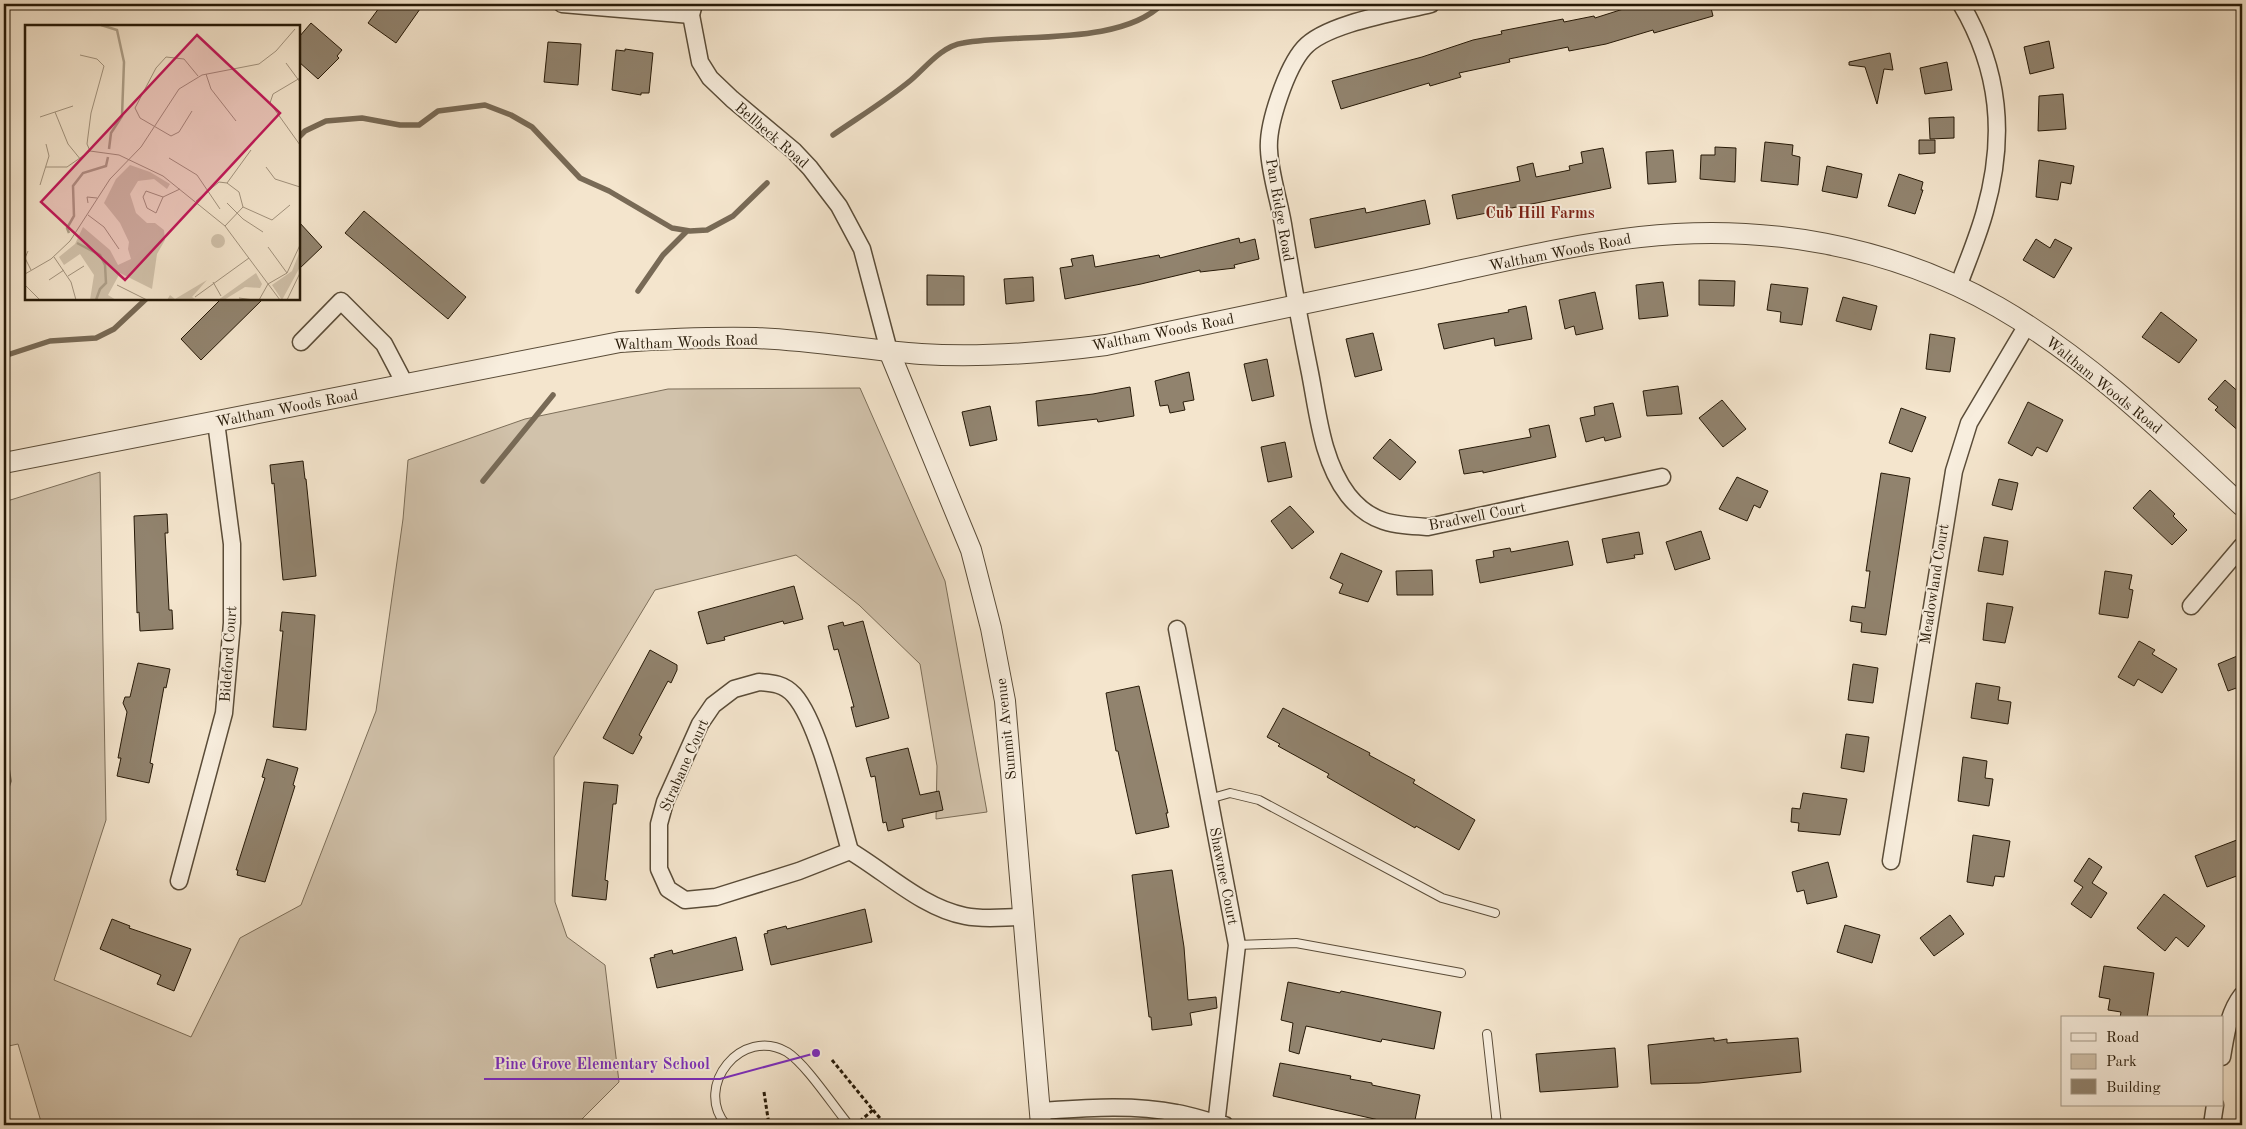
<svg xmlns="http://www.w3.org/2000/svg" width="2246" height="1129" viewBox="0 0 2246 1129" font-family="'Old Standard TT',serif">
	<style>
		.green { fill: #d1c2ab; stroke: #7c6e59 }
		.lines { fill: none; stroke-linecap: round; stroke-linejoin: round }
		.stream { stroke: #786a56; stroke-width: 5.5 }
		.building { fill: #91836e; stroke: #261907 }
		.service-casing { stroke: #5a4c38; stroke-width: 10 }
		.minor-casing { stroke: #5a4c38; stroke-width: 19 }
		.tertiary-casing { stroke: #5a4c38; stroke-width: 22 }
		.path { stroke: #261907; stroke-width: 3; stroke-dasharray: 4 2.5; stroke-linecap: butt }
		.service { stroke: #f8eede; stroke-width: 8 }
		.minor { stroke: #f8eede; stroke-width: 16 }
		.tertiary { stroke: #f8eede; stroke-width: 20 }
		.labels { text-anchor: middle; stroke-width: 4; stroke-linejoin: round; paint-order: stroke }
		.street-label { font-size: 15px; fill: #261907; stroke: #f8eede }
		.neighbourhood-label { font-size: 16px; font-weight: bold; fill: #7a1f14; stroke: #f8eede }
		.inset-river { fill: none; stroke: #aea08a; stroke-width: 2.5 }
		.inset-road { fill: none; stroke: #a2937e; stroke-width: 1 }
		.view { fill: #c2185b; fill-opacity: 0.15; stroke: #c2185b; stroke-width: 2.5 }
		.inset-edge { fill: none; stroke: #261907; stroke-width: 2.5 }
		.leader { fill: none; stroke: #7b2cbf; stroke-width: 2 }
		.callout-dot { fill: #7b2cbf; stroke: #f8eede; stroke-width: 2 }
		.callout-label { font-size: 16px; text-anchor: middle; font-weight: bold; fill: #7b2cbf; stroke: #f8eede; stroke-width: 4; stroke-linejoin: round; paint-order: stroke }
	</style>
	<rect width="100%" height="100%" fill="#f4e5cd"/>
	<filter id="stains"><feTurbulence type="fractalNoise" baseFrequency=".004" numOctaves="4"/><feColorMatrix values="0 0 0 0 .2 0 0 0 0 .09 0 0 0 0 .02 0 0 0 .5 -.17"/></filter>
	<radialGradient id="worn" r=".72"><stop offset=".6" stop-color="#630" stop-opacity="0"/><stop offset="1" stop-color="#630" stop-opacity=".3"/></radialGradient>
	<!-- green -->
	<polygon class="green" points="860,388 945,581 987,812 936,819 937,766 920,664 859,605 796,555 655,590 554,757 555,902 567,937 605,965 619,1082 576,1125 42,1125 18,1044 4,1047 4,502 100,472 106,820 54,980 191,1037 240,938 301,905 376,711 403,519 408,460 525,419 668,389"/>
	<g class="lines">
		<!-- stream -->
		<g class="stream">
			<path d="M833 135C859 117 887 100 911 80 926 67 942 46 963 43 1019 33 1121 46 1162 4"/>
			<polyline points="299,137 305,131 326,121 362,118 400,125 419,125 438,111 485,105 511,115 532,127 580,178 609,191 672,228 690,231 707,230 733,216 767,183"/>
			<polyline points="638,291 663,255 687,231"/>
			<polyline points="4,356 50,341 96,338 114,329 146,299"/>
			<polyline points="483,481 553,395"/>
			<polyline points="4,748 9,781 4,796"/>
		</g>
	</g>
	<!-- building -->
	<g class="building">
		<polygon points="382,4 413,4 420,9 396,43 368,23"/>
		<polygon points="1639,4 1710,4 1713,16 1654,33 1653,30 1606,44 1569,51 1568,47 1509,59 1510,62 1459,73 1461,77 1430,86 1429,83 1341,109 1332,81 1422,57 1473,40 1502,34 1501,31 1563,19 1564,22 1594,16 1595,18"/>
		<polygon points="311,23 342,50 337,56 339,58 318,79 299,62 299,37"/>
		<polygon points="2049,41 2054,68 2030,74 2024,47"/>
		<polygon points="548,42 581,44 578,85 544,82"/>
		<polygon points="625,49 653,53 649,93 641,93 641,95 612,90 616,50 625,51"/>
		<polygon points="1890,53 1893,70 1884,69 1877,104 1865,67 1849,65 1849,62"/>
		<polygon points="1947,62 1952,90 1925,94 1920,68"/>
		<polygon points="2063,94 2066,129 2038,131 2039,96"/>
		<polygon points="1954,117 1954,138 1930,139 1929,118"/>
		<polygon points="1919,140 1935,140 1935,153 1919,154"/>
		<polygon points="1765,142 1793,145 1792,155 1800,157 1798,185 1761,181"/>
		<polygon points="1715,147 1736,148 1735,182 1700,179 1701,155 1715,155"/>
		<polygon points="1603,148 1611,188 1457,219 1452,195 1520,181 1517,167 1533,163 1536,177 1570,170 1569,166 1583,163 1581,152"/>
		<polygon points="1673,150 1676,182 1648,184 1646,152"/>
		<polygon points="2039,160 2074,166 2071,184 2061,182 2058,200 2036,197"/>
		<polygon points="1827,166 1862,174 1857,198 1822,191"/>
		<polygon points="1899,174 1923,182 1921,190 1923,190 1915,214 1888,206"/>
		<polygon points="1425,200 1430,224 1315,248 1310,219 1365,208 1366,213"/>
		<polygon points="364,211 466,297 448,319 345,233"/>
		<polygon points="299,222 322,247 299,269"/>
		<polygon points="1239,238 1240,243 1255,239 1259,259 1234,265 1235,268 1200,272 1200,270 1141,284 1065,299 1060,268 1073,266 1071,259 1093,255 1095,267 1159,255 1160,258"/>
		<polygon points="2036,239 2050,248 2055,239 2072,248 2054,278 2023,260"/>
		<polygon points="927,275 964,276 964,305 927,305"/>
		<polygon points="1033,277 1034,301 1006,304 1004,279"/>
		<polygon points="1699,280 1735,281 1734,306 1699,305"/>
		<polygon points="1663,282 1668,316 1639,319 1636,285"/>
		<polygon points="1771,284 1808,288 1802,325 1780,322 1781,312 1767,310"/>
		<polygon points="1595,292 1603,329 1576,335 1574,326 1565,329 1559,300"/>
		<polygon points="1843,297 1877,306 1871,330 1836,321"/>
		<polygon points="221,299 263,299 201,360 181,339"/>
		<polygon points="1526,306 1532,339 1495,346 1494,338 1444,349 1438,324 1509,312 1508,310"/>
		<polygon points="2161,312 2197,340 2179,363 2142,337"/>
		<polygon points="1373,333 1382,370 1355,377 1346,339"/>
		<polygon points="1930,334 1955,338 1950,372 1926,369"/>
		<polygon points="1267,359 1274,396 1252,401 1244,364"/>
		<polygon points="1189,372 1194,400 1183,402 1185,410 1170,413 1168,405 1160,406 1155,381"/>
		<polygon points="2225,380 2242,395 2242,434 2215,410 2218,407 2208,399"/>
		<polygon points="1678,386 1682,414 1647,416 1643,391"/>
		<polygon points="1130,387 1134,416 1098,422 1097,419 1038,426 1036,401 1093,394"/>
		<polygon points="1722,400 1746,429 1723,447 1699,418"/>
		<polygon points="2028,402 2063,420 2047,452 2037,447 2032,456 2008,443"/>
		<polygon points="1613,403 1621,437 1605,441 1604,437 1586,442 1580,418 1595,415 1594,407"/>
		<polygon points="990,406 997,440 970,446 962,412"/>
		<polygon points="1901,408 1926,417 1912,452 1889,443"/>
		<polygon points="1549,425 1556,457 1483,473 1483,471 1464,474 1459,450 1531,437 1529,429"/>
		<polygon points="1390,439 1416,462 1400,480 1373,458"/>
		<polygon points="1285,442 1292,477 1268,482 1261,447"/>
		<polygon points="303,461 305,479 306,479 316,576 283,580 274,483 272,484 270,465"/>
		<polygon points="1881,473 1910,478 1886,635 1861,632 1862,623 1850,621 1852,606 1865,608 1870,571 1866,571"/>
		<polygon points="1737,477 1768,491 1760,508 1754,505 1747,521 1719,509"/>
		<polygon points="1999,479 2018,483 2012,510 1992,505"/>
		<polygon points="2150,490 2175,514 2173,516 2187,530 2172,545 2133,508"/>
		<polygon points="1290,506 1314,532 1292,549 1271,521"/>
		<polygon points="167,514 168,533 165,533 169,610 172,610 173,629 140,631 139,612 137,613 134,516"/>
		<polygon points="1701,531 1710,559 1675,570 1666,542"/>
		<polygon points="1639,532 1643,554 1634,555 1635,558 1607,563 1602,539"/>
		<polygon points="1984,537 2008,541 2003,575 1978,571"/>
		<polygon points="1568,541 1573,565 1480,583 1476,560 1494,557 1493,551 1510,548 1511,552"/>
		<polygon points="1341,553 1382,571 1368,602 1339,593 1343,584 1330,578"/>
		<polygon points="1432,570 1433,595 1397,595 1396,571"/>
		<polygon points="2105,571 2132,575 2129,589 2133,590 2128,618 2099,614"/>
		<polygon points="794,586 803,619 784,624 783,621 724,637 725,640 707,644 698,612"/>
		<polygon points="1987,603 2013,607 2005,643 1983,640"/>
		<polygon points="282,612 315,615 306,730 273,727 283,631 280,631"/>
		<polygon points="863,621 889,718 856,727 851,707 854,707 838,649 834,650 828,626 843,622 844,626"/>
		<polygon points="2139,641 2155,650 2152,654 2177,669 2162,693 2138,679 2134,686 2118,677"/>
		<polygon points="650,650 677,665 677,670 671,683 668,681 639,735 642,737 633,754 630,753 603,738"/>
		<polygon points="2242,654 2242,686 2228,691 2218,664"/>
		<polygon points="138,663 170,669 166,688 164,687 150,763 153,764 149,783 117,776 121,758 118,758 127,712 123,703 125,697 130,697"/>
		<polygon points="1853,664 1878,668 1873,703 1848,700"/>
		<polygon points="1976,683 2000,687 1998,700 2011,702 2008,724 1971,718"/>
		<polygon points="1139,686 1168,813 1166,813 1169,827 1136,834 1118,751 1116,751 1106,693"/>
		<polygon points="1283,708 1370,753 1369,755 1415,780 1413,783 1475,820 1459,850 1416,826 1415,828 1327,777 1329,774 1278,746 1280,744 1267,737"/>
		<polygon points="1846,734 1869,737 1864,772 1841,768"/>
		<polygon points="908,748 920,795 939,791 943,810 902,819 904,827 888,831 886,822 883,823 875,776 871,777 866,758"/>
		<polygon points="1963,757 1987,761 1985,778 1993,779 1989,806 1958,801"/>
		<polygon points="267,759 298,768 293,785 295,786 265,882 237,875 238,870 236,870 265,778 262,777"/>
		<polygon points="584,782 618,785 616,804 613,804 605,880 608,881 606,900 572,896"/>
		<polygon points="1803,793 1847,799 1840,835 1798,831 1799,823 1791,822 1792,808 1800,809"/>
		<polygon points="1973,835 2010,841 2004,877 1995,876 1993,886 1967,882"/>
		<polygon points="2242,838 2242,874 2207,887 2195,856"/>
		<polygon points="2089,858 2102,867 2092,883 2107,893 2091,918 2071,904 2083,887 2074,881"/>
		<polygon points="1828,862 1837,897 1807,904 1804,890 1797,892 1792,872"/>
		<polygon points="1172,870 1184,947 1188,1000 1216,997 1217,1008 1190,1013 1192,1025 1152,1030 1151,1017 1149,1017 1132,875"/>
		<polygon points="2164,894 2205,926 2188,947 2176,937 2165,951 2137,928"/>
		<polygon points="865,909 872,942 771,965 764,934 768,933 767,931 786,926 787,929"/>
		<polygon points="1950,915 1964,934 1934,956 1920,938"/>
		<polygon points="112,919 130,926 129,928 191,949 174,991 157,984 161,975 100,949"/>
		<polygon points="1845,925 1880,935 1872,963 1837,952"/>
		<polygon points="736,937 743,970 657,988 650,958 655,957 654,955 672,950 673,954"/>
		<polygon points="2104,966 2154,973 2147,1018 2120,1018 2121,1012 2108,1010 2110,999 2099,997"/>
		<polygon points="1288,982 1340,993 1341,991 1441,1012 1434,1049 1382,1039 1381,1042 1306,1026 1299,1054 1289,1051 1293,1023 1281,1020"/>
		<polygon points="1714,1038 1714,1041 1727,1039 1727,1043 1798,1038 1801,1072 1699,1083 1651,1084 1648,1045"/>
		<polygon points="1615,1048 1618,1087 1540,1092 1536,1054"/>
		<polygon points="1280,1063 1351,1076 1350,1079 1372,1083 1372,1085 1420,1095 1414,1125 1392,1125 1392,1123 1273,1096"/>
	</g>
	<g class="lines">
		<defs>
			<g id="service">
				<polyline points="1209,799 1230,793 1259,800 1442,898 1495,913"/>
				<polyline points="1237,945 1296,943 1461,973"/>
				<polyline points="1487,1034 1497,1125"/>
				<path d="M726 1125C693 1086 742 1026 787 1052 806 1064 834 1107 849 1125"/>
			</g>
			<g id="minor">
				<polyline points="562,4 691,15"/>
				<polyline points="694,4 691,15 700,62 710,78 732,99 794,151 810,168 839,206 862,249 889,351"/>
				<path d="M1431 4C1399 12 1326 23 1304 48 1287 67 1267 124 1269 150 1270 174 1279 200 1283 224 1291 274 1300 324 1310 373 1318 414 1322 461 1348 495 1371 524 1394 525 1428 527L1662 477"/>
				<path d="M1958 287C1967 262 1978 237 1985 211 2006 137 2000 70 1961 4"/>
				<polyline points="301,342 341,301 384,344 405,384"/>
				<polyline points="2191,606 2242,546"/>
				<polyline points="1177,629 1237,945 1216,1125"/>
				<path d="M759 682C773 683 784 684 794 695 819 723 839 813 850 851L799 871 716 897 685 900 668 889 659 869V824L665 802 700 724 713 705 734 689Z"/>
				<path d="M850 851C887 873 923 908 965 916 984 920 1004 917 1023 917"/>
				<polyline points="1891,861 1954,471 1969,423 2027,325"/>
				<polyline points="179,881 224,713 232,623 232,544 216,422"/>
				<path d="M2222 1057C2226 1035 2228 1013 2242 995"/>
				<path d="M1040 1111C1085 1108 1132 1104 1177 1113 1194 1116 1209 1122 1225 1125"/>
				<polyline points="2212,1125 2215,1105"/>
			</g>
			<g id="tertiary">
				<polyline points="889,351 971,550 991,628 1005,701 1041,1125"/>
				<path d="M4 463 620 342C665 339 710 337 756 338 811 340 866 350 921 354 984 358 1044 353 1106 345 1213 323 1320 300 1427 278 1497 263 1568 245 1640 237 1763 223 1890 245 1998 307 2090 360 2165 434 2242 506"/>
			</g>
		</defs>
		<!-- service casing -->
		<use href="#service" class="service-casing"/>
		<!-- minor casing -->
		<use href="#minor" class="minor-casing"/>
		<!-- tertiary casing -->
		<use href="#tertiary" class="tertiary-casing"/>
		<!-- path -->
		<g class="path">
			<polyline points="832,1060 873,1110 860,1121"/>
			<polyline points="764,1092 769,1125"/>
			<polyline points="873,1110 886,1125"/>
			<polyline points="752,1125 754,1125"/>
		</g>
		<!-- service -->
		<use href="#service" class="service"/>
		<!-- minor -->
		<use href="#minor" class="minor"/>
		<!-- tertiary -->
		<use href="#tertiary" class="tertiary"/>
	</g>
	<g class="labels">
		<!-- street labels -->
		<g class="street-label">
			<text transform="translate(772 135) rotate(41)" y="5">Bellbeck Road</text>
			<text transform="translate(1280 210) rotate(80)" y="5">Pan Ridge Road</text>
			<text transform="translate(1560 252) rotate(-11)" y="5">Waltham Woods Road</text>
			<text transform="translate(1163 332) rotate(-11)" y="5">Waltham Woods Road</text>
			<text transform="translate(686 342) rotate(-2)" y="5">Waltham Woods Road</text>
			<text transform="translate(2104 385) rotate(39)" y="5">Waltham Woods Road</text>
			<text transform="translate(287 408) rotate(-11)" y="5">Waltham Woods Road</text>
			<text transform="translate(1477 516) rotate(-11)" y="5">Bradwell Court</text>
			<text transform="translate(1934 584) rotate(-81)" y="5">Meadowland Court</text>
			<text transform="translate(228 654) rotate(-86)" y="5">Bideford Court</text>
			<text transform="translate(1006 729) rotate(-96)" y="5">Summit Avenue</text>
			<text transform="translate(684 765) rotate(-66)" y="5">Strabane Court</text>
			<text transform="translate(1224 876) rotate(79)" y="5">Shawnee Court</text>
		</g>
		<!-- neighbourhood labels -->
		<g class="neighbourhood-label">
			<text x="1540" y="218">Cub Hill Farms</text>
		</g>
	</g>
	<!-- overview -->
	<g transform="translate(25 25)">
		<rect width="275" height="275" fill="#f4e5cd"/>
		<path d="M105 140 125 147 145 159 142 164 129 154 113 156 105 169 111 188 122 198H130L139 205 140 215 132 229 127 264 95 248 83 270 91 275H65L69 250 55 229 39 240 34 232 50 219 58 202 85 225 93 240 106 234 103 224 104 217 95 198 79 178 91 154ZM186 216a7 7 0 1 1 14 0a7 7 0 1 1-14 0ZM275 226V242L257 275 247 260 267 246ZM231 248 237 259 235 263 220 262 199 275H193ZM182 255 167 272 172 275H142L145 270 150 274Z" fill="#d1c2ab"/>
		<path class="inset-river" d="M76 0 92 5 99 37 97 91 86 108 84 124M44 208 42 203 49 191 48 161 58 148 81 141 83 132M52 218 75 230 80 240 81 258 75 264 71 275"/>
		<path class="inset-road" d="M55 30 72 34 79 41 66 88 62 119 65 126 94 130 138 151 200 201 255 275M261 38 275 57M181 49 186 64 211 96M275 53 248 69 245 78 275 120M167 86 154 107 146 111 115 93 110 83 131 43 141 32 159 34 173 51M30 87 43 119 56 135M15 92 48 81M144 133 172 150 195 184M21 142H42L65 126M241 142 250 154 275 162M202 158 226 125M15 160 24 131 21 119M121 166 138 172 131 188 122 183 118 172ZM138 172 155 164M171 176 194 157 202 158 214 167 218 182 200 201M63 178 62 172 72 173M202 178 218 194 238 207M218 182 247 195 265 180M63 190 79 202 94 224M243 222 262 248M3 226 0 233 6 245M29 232 46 257 51 275M0 249 26 234 45 216 85 154 116 122 154 64 177 50 234 39 251 26 270 4M43 251 59 241M24 255 39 245M188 257 196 271M0 260 15 275M92 260 122 275M170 272 224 233M214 273 229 275M234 275 243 259 262 248 275 220M262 275 275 248"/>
		<path class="view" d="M172 10 255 88 100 255 16 177Z"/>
		<rect width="275" height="275" class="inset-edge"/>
	</g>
	<!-- callouts -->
	<path class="leader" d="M816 1053L720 1079H484"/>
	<circle class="callout-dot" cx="816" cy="1053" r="5"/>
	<g class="callout-label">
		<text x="602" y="1069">Pine Grove Elementary School</text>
	</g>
	<!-- margin -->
	<rect width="2246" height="1129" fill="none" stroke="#f4e5cd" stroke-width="20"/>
	<rect x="5" y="5" width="2236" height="1119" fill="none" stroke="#261907" stroke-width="2.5"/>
	<rect x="10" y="10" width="2226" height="1109" fill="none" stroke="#261907"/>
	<!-- legend -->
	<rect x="2061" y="1016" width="162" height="90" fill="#f8eede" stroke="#a49988"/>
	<rect x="2071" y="1033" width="25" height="8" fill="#f8eede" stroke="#a49988"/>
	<text x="2106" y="1042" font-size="15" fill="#261907">Road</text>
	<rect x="2071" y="1054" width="25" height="15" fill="#d1c2ab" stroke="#a49988"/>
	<text x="2106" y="1066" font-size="15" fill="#261907">Park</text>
	<rect x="2071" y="1079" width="25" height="15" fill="#91836e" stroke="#a49988"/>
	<text x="2106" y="1092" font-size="15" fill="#261907">Building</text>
	<rect width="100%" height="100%" filter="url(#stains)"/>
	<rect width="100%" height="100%" fill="url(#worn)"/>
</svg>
